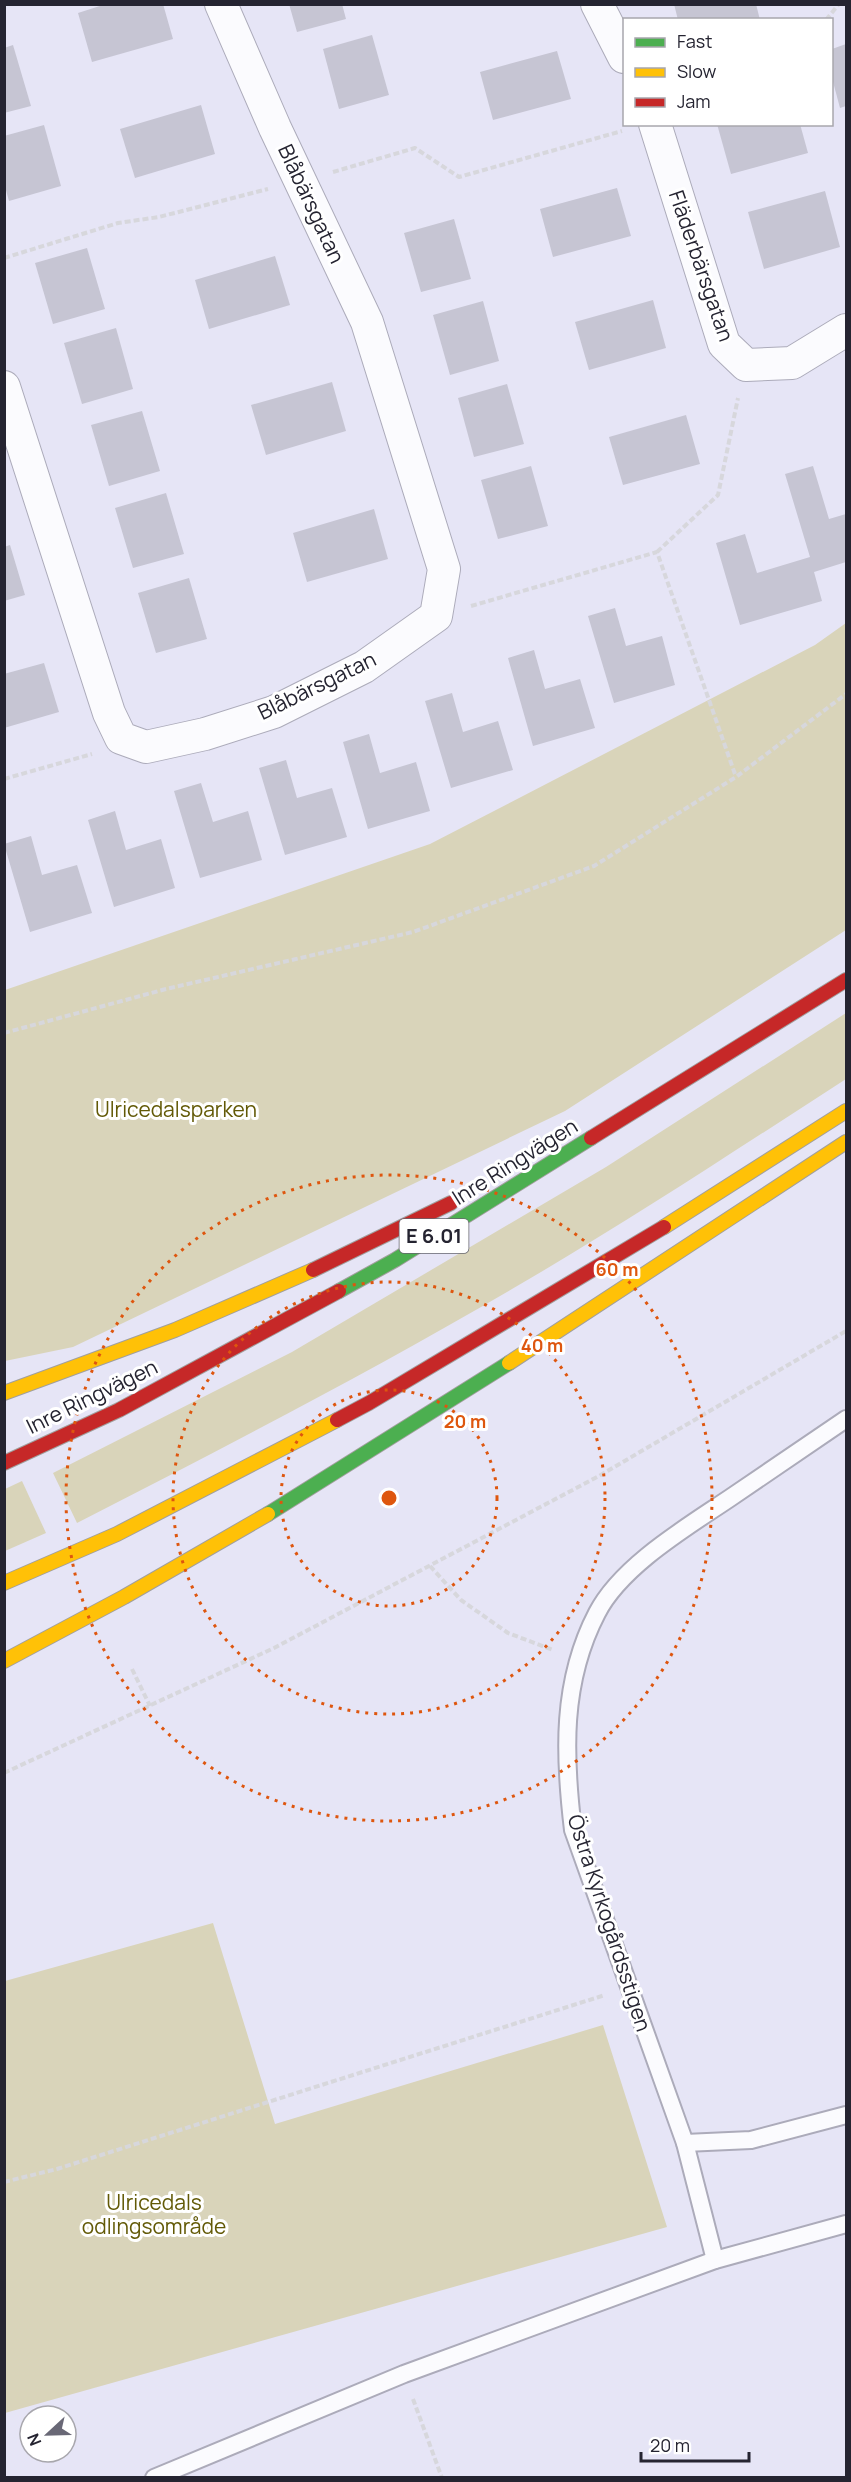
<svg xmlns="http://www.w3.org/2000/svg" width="851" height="2482" viewBox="0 0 851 2482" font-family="Manrope,sans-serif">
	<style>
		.green { fill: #d9d4ba }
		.building { fill: #c6c5d3 }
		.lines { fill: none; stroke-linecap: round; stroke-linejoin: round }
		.lane-casing { stroke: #acabba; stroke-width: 20 }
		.street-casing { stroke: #acabba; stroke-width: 34 }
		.fast-casing { stroke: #a19f9d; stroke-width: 16 }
		.slow-casing { stroke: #a19f9d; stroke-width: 16 }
		.jam-casing { stroke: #a19f9d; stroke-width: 16 }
		.path { stroke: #d7d7dc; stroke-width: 4; stroke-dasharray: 6 3; stroke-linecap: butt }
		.lane { stroke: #fbfbfe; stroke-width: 16 }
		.street { stroke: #fbfbfe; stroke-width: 32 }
		.fast { stroke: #4caf50; stroke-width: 14 }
		.slow { stroke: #ffc107; stroke-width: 14 }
		.jam { stroke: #c62828; stroke-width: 14 }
		.ring { fill: none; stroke: #de560e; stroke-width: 3; stroke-dasharray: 3 6 }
		.labels { text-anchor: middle; stroke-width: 6; stroke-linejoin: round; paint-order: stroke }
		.shield { fill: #fff; stroke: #66666f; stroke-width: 1.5 }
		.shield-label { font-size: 20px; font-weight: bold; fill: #252431 }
		.street-label { font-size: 21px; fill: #252431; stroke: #fff }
		.park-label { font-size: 21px; fill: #625906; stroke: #fff }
		.centre { fill: #de560e; stroke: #fff; stroke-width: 3 }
		.ring-label { font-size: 18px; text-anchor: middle; font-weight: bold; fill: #de560e; stroke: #fff; stroke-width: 6; stroke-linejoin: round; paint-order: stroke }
	</style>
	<rect width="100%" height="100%" fill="#e6e5f6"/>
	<!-- green -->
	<g class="green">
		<polygon points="846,623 846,930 565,1111 73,1347 5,1361 5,990 430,844 815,645"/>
		<path d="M846 1013V1079C736 1150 626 1223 512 1289 370 1372 223 1448 77 1523L53 1473 292 1352 606 1167Z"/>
		<polygon points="22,1481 46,1533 5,1551 5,1489"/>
		<polygon points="213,1923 275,2124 603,2025 667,2227 5,2413 5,1981"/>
	</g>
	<!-- building -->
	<g class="building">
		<polygon points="106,4 163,4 173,39 92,62 78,13"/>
		<polygon points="289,4 342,4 346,19 297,32"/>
		<polygon points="674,4 756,4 760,20 678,20"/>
		<polygon points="372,35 389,95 339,109 323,49"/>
		<polygon points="846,44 846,106 840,108 832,78 832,49"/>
		<polygon points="13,45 31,106 4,113 4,48"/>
		<polygon points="557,51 571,99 493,120 480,72"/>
		<polygon points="201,105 215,154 135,178 120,129"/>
		<polygon points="717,124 800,124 808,153 731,174"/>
		<polygon points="44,125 61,186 9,201 4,183 4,136"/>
		<polygon points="617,188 631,236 553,257 540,209"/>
		<polygon points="825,191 840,247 764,269 748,212"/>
		<polygon points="454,219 471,279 421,292 404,233"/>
		<polygon points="87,248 105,309 53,324 35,263"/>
		<polygon points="275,256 290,305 209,329 195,280"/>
		<polygon points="653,300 666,348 589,370 575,322"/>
		<polygon points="483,301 499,361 450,375 433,315"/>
		<polygon points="116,328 133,389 82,404 64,343"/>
		<polygon points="332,382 346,431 266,455 251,405"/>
		<polygon points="507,384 524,444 474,457 458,398"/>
		<polygon points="142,411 160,471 109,486 91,425"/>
		<polygon points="686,415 700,464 623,485 609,437"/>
		<polygon points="531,466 548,526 498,539 481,480"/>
		<polygon points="813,466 829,519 846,514 846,562 814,572 822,601 740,625 716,543 745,534 757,573 810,557 785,474"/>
		<polygon points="166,493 184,554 133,568 115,508"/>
		<polygon points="374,509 388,559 307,582 293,533"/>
		<polygon points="10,545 25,595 4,601 4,547"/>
		<polygon points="189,578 207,639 156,653 138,593"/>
		<polygon points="615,608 626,646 662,636 675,685 614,703 588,616"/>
		<polygon points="534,650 545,689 580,679 595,728 533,746 508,658"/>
		<polygon points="44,663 59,712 4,728 4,674"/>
		<polygon points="452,693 463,732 498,721 513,770 451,788 425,701"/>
		<polygon points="369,734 380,773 416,762 430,811 368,829 343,742"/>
		<polygon points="286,760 297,798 332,788 347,837 285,855 259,768"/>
		<polygon points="201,783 213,822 248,811 262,860 200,878 174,791"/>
		<polygon points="115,811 126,850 161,839 175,888 114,907 88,820"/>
		<polygon points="31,836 42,875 77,865 92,913 30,932 4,844"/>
	</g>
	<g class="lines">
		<defs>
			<g id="lane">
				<polyline points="685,2143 751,2140 846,2115"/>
				<path d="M715 2260 685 2143 573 1830C564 1755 561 1682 597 1613 621 1566 687 1527 730 1498 769 1471 808 1445 846 1419"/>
				<polyline points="154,2478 404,2374 715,2260 846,2224"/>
			</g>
			<g id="street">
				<polyline points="597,4 624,57"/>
				<polyline points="655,124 724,344 746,365 792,363 846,330"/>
				<polyline points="4,387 109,713 121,738 146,747 205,734 274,712 364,667 436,616 444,569 367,322 275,128 221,4"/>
			</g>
			<g id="fast">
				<polyline points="339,1291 395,1260 591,1138"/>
				<polyline points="268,1514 509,1363"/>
			</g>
			<g id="slow">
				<polyline points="664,1227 846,1111"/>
				<polyline points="509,1363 846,1142"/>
				<polyline points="4,1393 175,1330 313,1270"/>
				<polyline points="4,1583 117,1534 337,1420"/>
				<polyline points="4,1661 124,1597 268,1514"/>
			</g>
			<g id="jam">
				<polyline points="591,1138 846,980"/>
				<polyline points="313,1270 451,1203"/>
				<polyline points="337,1420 369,1403 664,1227"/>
				<polyline points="4,1463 119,1410 339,1291"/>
			</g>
		</defs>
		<!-- lane casing -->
		<use href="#lane" class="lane-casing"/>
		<!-- street casing -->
		<use href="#street" class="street-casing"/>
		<!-- fast casing -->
		<use href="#fast" class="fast-casing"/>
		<!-- slow casing -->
		<use href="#slow" class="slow-casing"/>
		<!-- jam casing -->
		<use href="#jam" class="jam-casing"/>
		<!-- path -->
		<g class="path">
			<polyline points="826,20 839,4"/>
			<polyline points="333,172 415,148 459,177 622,131"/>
			<polyline points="4,258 118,223 159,217 268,189"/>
			<polyline points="657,552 718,495 738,398"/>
			<polyline points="471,606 657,552 736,777"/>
			<polyline points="4,779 92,754"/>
			<polyline points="4,1033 166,989 413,932 594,866 736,777 846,694"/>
			<polyline points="430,1566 461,1600 508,1633 553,1650"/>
			<polyline points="132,1669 150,1706"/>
			<polyline points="4,1773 274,1648 599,1476 846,1331"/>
			<polyline points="4,2182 57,2169 605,1995"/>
			<polyline points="413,2399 442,2478"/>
		</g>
		<!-- lane -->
		<use href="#lane" class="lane"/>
		<!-- street -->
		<use href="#street" class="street"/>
		<!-- fast -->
		<use href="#fast" class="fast"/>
		<!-- slow -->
		<use href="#slow" class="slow"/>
		<!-- jam -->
		<use href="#jam" class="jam"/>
	</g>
	<!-- distance rings -->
	<g class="ring">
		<circle cx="389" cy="1498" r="108"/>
		<circle cx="389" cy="1498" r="216"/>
		<circle cx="389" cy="1498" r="323"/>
	</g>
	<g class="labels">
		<!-- shield labels -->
		<rect class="shield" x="399.5" y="1219" width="69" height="34" rx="4.5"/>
		<g class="shield-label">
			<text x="434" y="1243">E 6.01</text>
		</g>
		<!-- street labels -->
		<g class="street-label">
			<text transform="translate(311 204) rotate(65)" y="7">Blåbärsgatan</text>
			<text transform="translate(701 266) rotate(71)" y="7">Fläderbärsgatan</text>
			<text transform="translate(317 686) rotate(-26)" y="7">Blåbärsgatan</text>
			<text transform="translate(515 1162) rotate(-32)" y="7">Inre Ringvägen</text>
			<text transform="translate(92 1397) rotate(-26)" y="7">Inre Ringvägen</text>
			<text transform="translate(609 1923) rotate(72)" y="7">Östra Kyrkogårdsstigen</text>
		</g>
		<!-- park labels -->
		<g class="park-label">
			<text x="176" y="1117">Ulricedalsparken</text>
			<text x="154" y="2210">Ulricedals<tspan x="154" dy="24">odlingsområde</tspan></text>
		</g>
	</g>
	<circle cx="389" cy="1498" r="9" class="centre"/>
	<g class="ring-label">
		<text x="617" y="1276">60 m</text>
		<text x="542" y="1352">40 m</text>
		<text x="465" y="1428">20 m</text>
	</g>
	<!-- border -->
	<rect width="851" height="2482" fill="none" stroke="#252431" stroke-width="12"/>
	<!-- legend -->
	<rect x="623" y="18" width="210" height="108" fill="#ffffff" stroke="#a8a7ad" stroke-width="1.5"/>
	<rect x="635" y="38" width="30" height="9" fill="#4caf50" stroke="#a8a7ad" stroke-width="1.5"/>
	<text x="677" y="48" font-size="18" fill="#252431">Fast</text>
	<rect x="635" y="68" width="30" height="9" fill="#ffc107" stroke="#a8a7ad" stroke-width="1.5"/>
	<text x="677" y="78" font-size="18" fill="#252431">Slow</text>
	<rect x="635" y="98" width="30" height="9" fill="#c62828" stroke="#a8a7ad" stroke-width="1.5"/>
	<text x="677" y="108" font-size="18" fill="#252431">Jam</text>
	<!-- north arrow -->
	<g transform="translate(48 2434) rotate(248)"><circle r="28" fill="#ffffff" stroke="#a8a7ad" stroke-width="1.5"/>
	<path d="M0-4.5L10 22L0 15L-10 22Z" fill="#696876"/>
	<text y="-9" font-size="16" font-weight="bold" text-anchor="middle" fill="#252431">N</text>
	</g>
	<!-- scale -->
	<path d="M641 2452v9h108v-9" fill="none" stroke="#252431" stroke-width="3"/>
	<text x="650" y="2452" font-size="18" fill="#252431" stroke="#ffffff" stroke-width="4.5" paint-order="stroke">20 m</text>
</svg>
